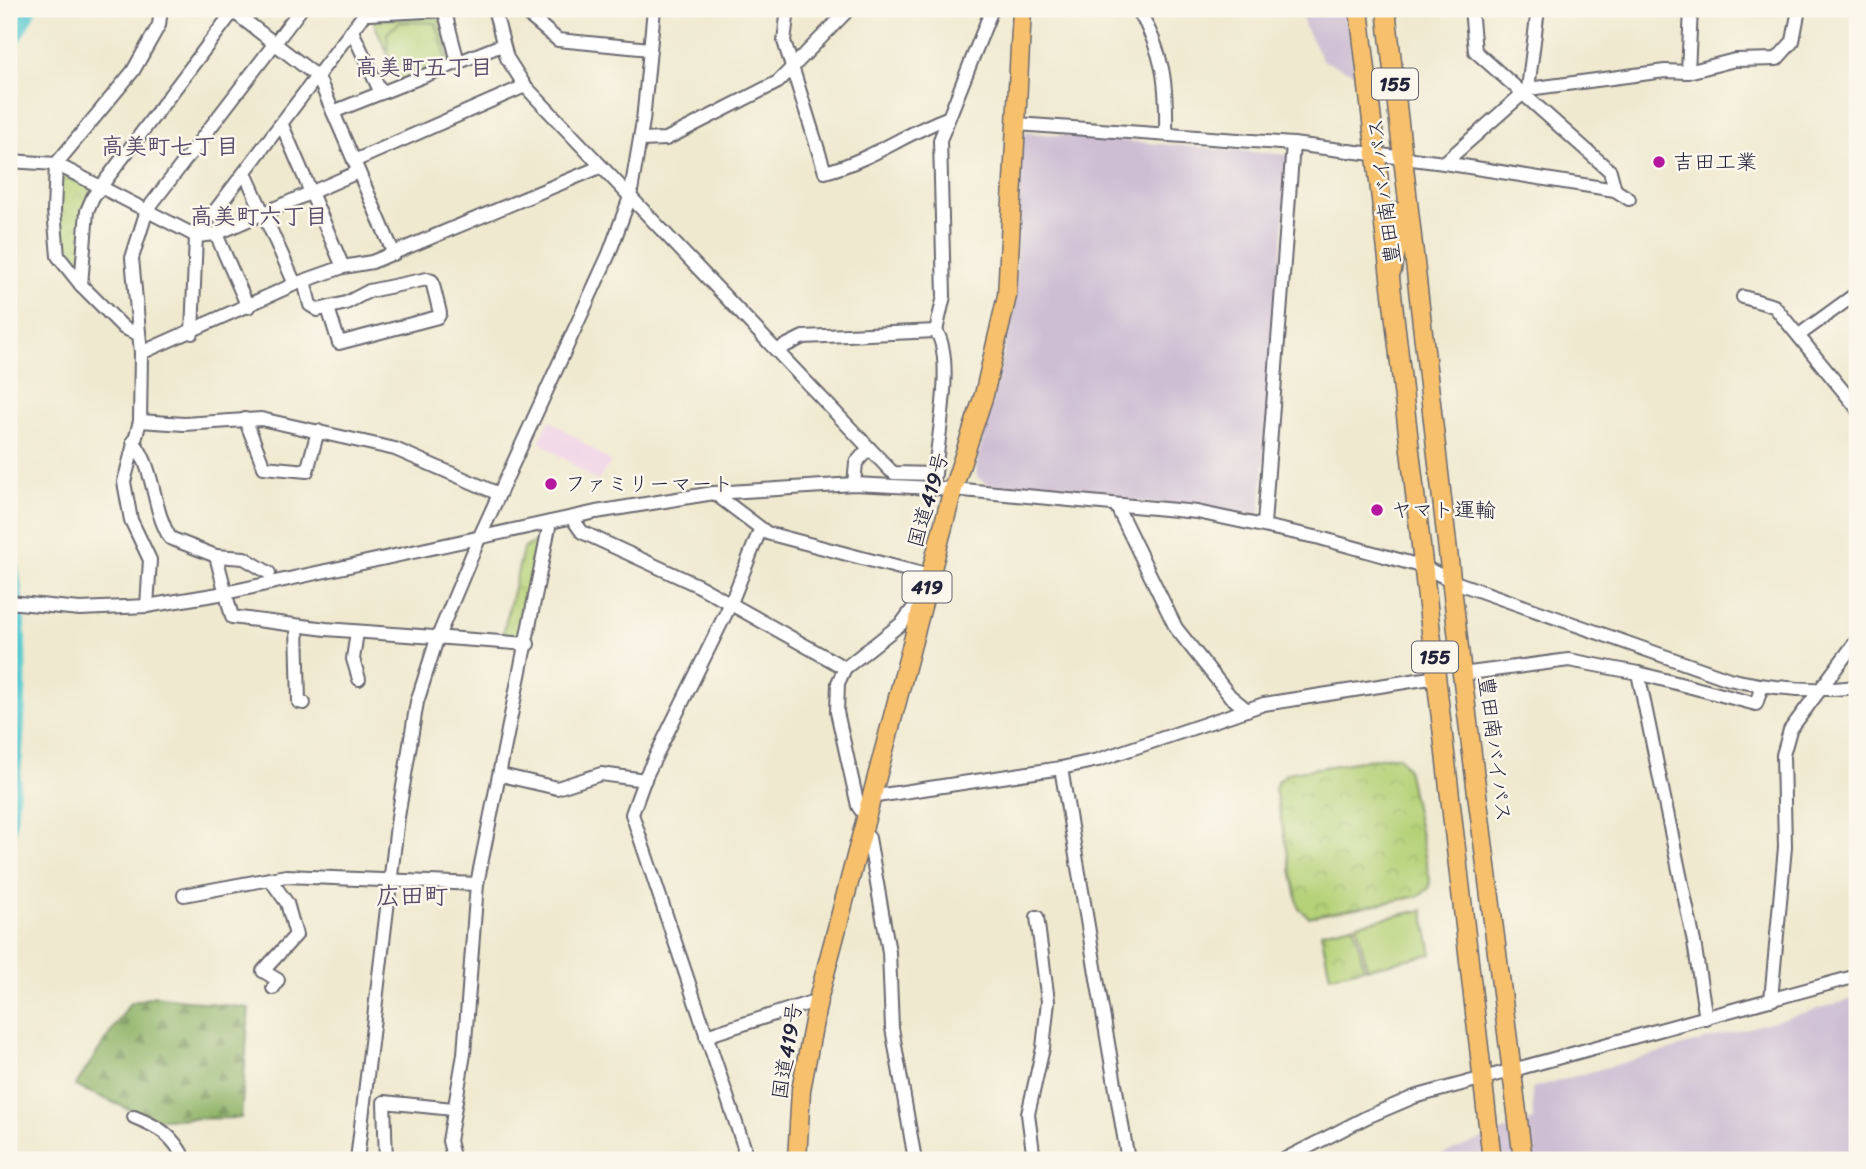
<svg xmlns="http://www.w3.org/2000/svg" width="1866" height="1169" viewBox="0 0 1866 1169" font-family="Sriracha,'Klee One',sans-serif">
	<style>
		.built { fill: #efd0e7 }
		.industrial { fill: #cdbed3 }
		.forest { fill: url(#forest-firs); stroke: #596b52; stroke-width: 2 }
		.park { fill: url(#park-crowns); stroke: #6c7a5a; stroke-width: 2 }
		.pitch { fill: #b5d278; stroke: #6c7a5a; stroke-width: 2 }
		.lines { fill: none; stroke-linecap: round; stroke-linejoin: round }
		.river { stroke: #5dcad1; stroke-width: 14 }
		.minor-casing { stroke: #6a686f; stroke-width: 16 }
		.highway-casing { stroke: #6a686f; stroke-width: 21 }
		.minor { stroke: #fff; stroke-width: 12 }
		.highway { stroke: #f7c06c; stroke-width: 18 }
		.poi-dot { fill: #b5179e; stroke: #fbf7ec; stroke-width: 2.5 }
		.labels { text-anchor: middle; stroke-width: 5; stroke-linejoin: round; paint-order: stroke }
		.shield { fill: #fbf7ec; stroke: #636270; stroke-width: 2 }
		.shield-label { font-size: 19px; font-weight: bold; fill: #22223b }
		.poi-label { font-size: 21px; fill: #22223b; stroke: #fbf7ec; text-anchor: start }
		.street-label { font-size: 21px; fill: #22223b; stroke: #fbf7ec }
		.neighbourhood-label { font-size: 23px; font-weight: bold; fill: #584c6b; stroke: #fbf7ec }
		.quarter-label { font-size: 24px; font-weight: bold; fill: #584c6b; stroke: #fbf7ec }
	</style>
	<defs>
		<pattern id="forest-firs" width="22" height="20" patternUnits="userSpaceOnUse" patternTransform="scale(1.75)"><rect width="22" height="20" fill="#90b468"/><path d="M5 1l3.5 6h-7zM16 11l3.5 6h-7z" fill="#759257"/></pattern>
		<pattern id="park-crowns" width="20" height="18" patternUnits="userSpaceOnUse" patternTransform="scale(1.75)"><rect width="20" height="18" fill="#b5d278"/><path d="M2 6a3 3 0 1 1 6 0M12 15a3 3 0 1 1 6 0" fill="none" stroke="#9bb469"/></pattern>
	</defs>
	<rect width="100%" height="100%" fill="#fbf7ec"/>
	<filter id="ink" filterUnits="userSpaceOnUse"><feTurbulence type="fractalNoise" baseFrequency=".0143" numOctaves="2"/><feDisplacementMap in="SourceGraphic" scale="14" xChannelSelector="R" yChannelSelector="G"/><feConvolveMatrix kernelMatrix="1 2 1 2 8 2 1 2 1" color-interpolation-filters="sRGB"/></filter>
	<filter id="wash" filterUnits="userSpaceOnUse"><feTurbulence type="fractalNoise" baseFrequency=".00686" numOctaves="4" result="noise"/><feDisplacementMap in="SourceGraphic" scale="28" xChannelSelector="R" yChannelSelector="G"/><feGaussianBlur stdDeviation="1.57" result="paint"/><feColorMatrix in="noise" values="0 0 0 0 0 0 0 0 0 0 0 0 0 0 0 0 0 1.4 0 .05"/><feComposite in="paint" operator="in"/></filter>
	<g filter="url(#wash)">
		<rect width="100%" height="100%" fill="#efe9cf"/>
		<!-- built -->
		<polygon class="built" points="550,420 611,462 597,481 539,441"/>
		<!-- industrial -->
		<g class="industrial">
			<polygon points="1301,9 1347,9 1354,73 1322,60 1305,27"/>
			<polygon points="1022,132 1289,155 1260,515 988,485 977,477 976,467 1014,309"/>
			<polygon points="1857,998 1857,1160 1427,1160 1533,1120 1532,1088"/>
		</g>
		<!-- forest -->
		<polygon class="forest" points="155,996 249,1008 241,1118 152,1119 75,1086 130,1003"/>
		<!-- park -->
		<g class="park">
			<polygon points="436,17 440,20 450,60 400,84 373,20"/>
			<polygon points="58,174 90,187 80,276 60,255"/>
			<polygon points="543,536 524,639 502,638 523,549"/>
			<polygon points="1392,756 1399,757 1407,768 1430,880 1429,888 1419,896 1309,917 1299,909 1275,790 1277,782 1287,773"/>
			<polygon points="1354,925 1364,968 1330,976 1321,932"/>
		</g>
		<!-- pitch -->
		<g class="pitch">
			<polygon points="400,22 436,23 447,62 400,81 388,53 387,33"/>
			<polygon points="1423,910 1432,954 1367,968 1357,924"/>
		</g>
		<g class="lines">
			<!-- river -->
			<g class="river">
				<polyline points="9,47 30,9"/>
				<path d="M9 552C27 643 18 739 9 830"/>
			</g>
		</g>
	</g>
	<g filter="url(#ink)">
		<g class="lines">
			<defs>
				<g id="minor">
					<polyline points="230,9 318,77 394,254"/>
					<polyline points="444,9 458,62"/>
					<path d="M494 9 507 58 525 86 890 470 894 473 935 474C937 440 955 358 936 331L803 337 777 350"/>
					<polyline points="521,9 558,40 650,49"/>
					<path d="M788 9 784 41 825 172C871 160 902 135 947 118"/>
					<path d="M1138 9C1164 54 1167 83 1166 134"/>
					<polyline points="1471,9 1475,51 1610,171 1615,190"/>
					<polyline points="368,14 445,10"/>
					<polyline points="353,33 381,93"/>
					<polyline points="1688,72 1691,9"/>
					<polyline points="1528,89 1538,9"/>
					<polyline points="333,112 502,45"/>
					<polyline points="1017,124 1293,144 1444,163 1615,190 1629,199"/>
					<polyline points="282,125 343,267"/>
					<polyline points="640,140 666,139 778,82 849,9"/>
					<polyline points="9,161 56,164 196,236 216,234 358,172"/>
					<polyline points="354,161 525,86"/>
					<polyline points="1444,163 1528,89 1665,71 1688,72 1735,60 1777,59 1793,41 1799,9"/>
					<polyline points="245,173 295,284"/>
					<polyline points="216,234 248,307"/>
					<polyline points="304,281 310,305 318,310 346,303 369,291 427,279 432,281 440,313 438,317 339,343 328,308"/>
					<polyline points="81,285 87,211 93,197 235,9"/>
					<polyline points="1743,297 1774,306 1857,408"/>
					<polyline points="936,331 944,296 940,140 992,9"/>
					<polyline points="192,333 196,236 368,9"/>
					<polyline points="138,334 124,328 81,285 58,256 54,211 56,164 133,71 159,25 161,9"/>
					<polyline points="1799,335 1857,293"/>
					<polyline points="141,353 295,284 343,267 372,262 600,167"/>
					<polyline points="245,419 264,467 307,471 318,431"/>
					<polyline points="140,421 184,424 261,419 395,449 499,494"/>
					<path d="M133 441C156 470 151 506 170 538L216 556 232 617 326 629 528 644"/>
					<polyline points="854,484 856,463 869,448"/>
					<polyline points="714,493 767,533 930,576"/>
					<polyline points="1116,505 1176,628 1230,696 1247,710"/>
					<polyline points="572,518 582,532 699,586 845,668"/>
					<polyline points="1264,524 1293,144"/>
					<polyline points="216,556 244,558 269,573"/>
					<path d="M9 602 80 609 147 606 225 593 596 512 714 493 854 484 953 489 1197 512 1320 538 1424 567 1452 581 1729 679C1772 689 1813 692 1857 687"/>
					<polyline points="147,606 150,560 131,520 124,482 140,421 141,353 132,258 147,210 301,9"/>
					<polyline points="297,626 299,702 304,703"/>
					<polyline points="357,632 353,659 359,679"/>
					<polyline points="1638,673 1694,942 1706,1019"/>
					<polyline points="1462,674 1569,660 1638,673 1756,704 1762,686"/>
					<polyline points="501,775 557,788 601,774 645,780"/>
					<polyline points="870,797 1061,768"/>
					<polyline points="865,816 858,806 837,712 838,683 845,668 902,623 923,595"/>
					<polyline points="861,829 869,838 889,952 892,1028 915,1160"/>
					<polyline points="270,879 287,903 296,935 263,971 278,980 273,988"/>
					<polyline points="184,895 286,876 477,884"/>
					<polyline points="1771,1000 1785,847 1783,755 1790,730 1857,640"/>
					<polyline points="706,1036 818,1000"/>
					<path d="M134 1117C159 1127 173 1135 185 1160"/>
					<polyline points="357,1160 398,817 417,702 437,639 480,536 609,254 630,197 643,121 654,9"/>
					<polyline points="386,1160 384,1102 453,1109"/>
					<polyline points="454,1160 449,1141 464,1054 477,884 550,522"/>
					<polyline points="743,1160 744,1147 632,814 645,778 731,603 760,530"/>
					<polyline points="1034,1160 1028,1114 1043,1048 1048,1001 1037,917"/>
					<polyline points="1128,1160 1061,768 1098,760 1264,704 1437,677"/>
					<polyline points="1283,1160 1367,1117 1414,1097 1857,976"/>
				</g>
				<g id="highway">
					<polyline points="1359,9 1492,1160"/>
					<polyline points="1386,9 1462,674 1523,1160"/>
					<polyline points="1392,270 1400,234 1398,212"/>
					<polyline points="797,1160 801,1090 818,1000 953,489 984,395 1007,296 1022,9"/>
				</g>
			</defs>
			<!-- minor casing -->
			<use href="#minor" class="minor-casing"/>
			<!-- highway casing -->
			<use href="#highway" class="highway-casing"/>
			<!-- minor -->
			<use href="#minor" class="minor"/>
			<!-- highway -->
			<use href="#highway" class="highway"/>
		</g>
	</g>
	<!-- markers -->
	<g class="poi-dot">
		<circle cx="1659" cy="162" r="7"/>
		<circle cx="551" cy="484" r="7"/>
		<circle cx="1377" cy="510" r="7"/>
	</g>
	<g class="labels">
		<!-- shield labels -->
		<g class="shield">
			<rect x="1372" y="68.5" width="46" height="31" rx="5"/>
			<rect x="902.5" y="571.5" width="49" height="31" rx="5"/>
			<rect x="1412" y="641.5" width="46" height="31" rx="5"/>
		</g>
		<g class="shield-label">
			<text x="1395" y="91">155</text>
			<text x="927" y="594">419</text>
			<text x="1435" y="664">155</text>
		</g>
		<!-- poi labels -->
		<g class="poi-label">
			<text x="1673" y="169">吉田工業</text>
			<text x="565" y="491">ファミリーマート</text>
			<text x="1391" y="517">ヤマト運輸</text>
		</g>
		<!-- street labels -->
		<g class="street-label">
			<text transform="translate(1384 191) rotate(-97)" y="7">豊田南バイパス</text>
			<text transform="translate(928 500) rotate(-74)" y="7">国道419号</text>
			<text transform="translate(1495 749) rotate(83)" y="7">豊田南バイパス</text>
			<text transform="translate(787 1051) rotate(-81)" y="7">国道419号</text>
		</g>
		<!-- neighbourhood labels -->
		<g class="neighbourhood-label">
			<text x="424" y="75">高美町五丁目</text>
			<text x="170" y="154">高美町七丁目</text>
			<text x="259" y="224">高美町六丁目</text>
		</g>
		<!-- quarter labels -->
		<g class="quarter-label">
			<text x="412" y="904">広田町</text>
		</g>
	</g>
	<!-- margin -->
	<rect width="1866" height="1169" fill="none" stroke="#fbf7ec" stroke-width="35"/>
</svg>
